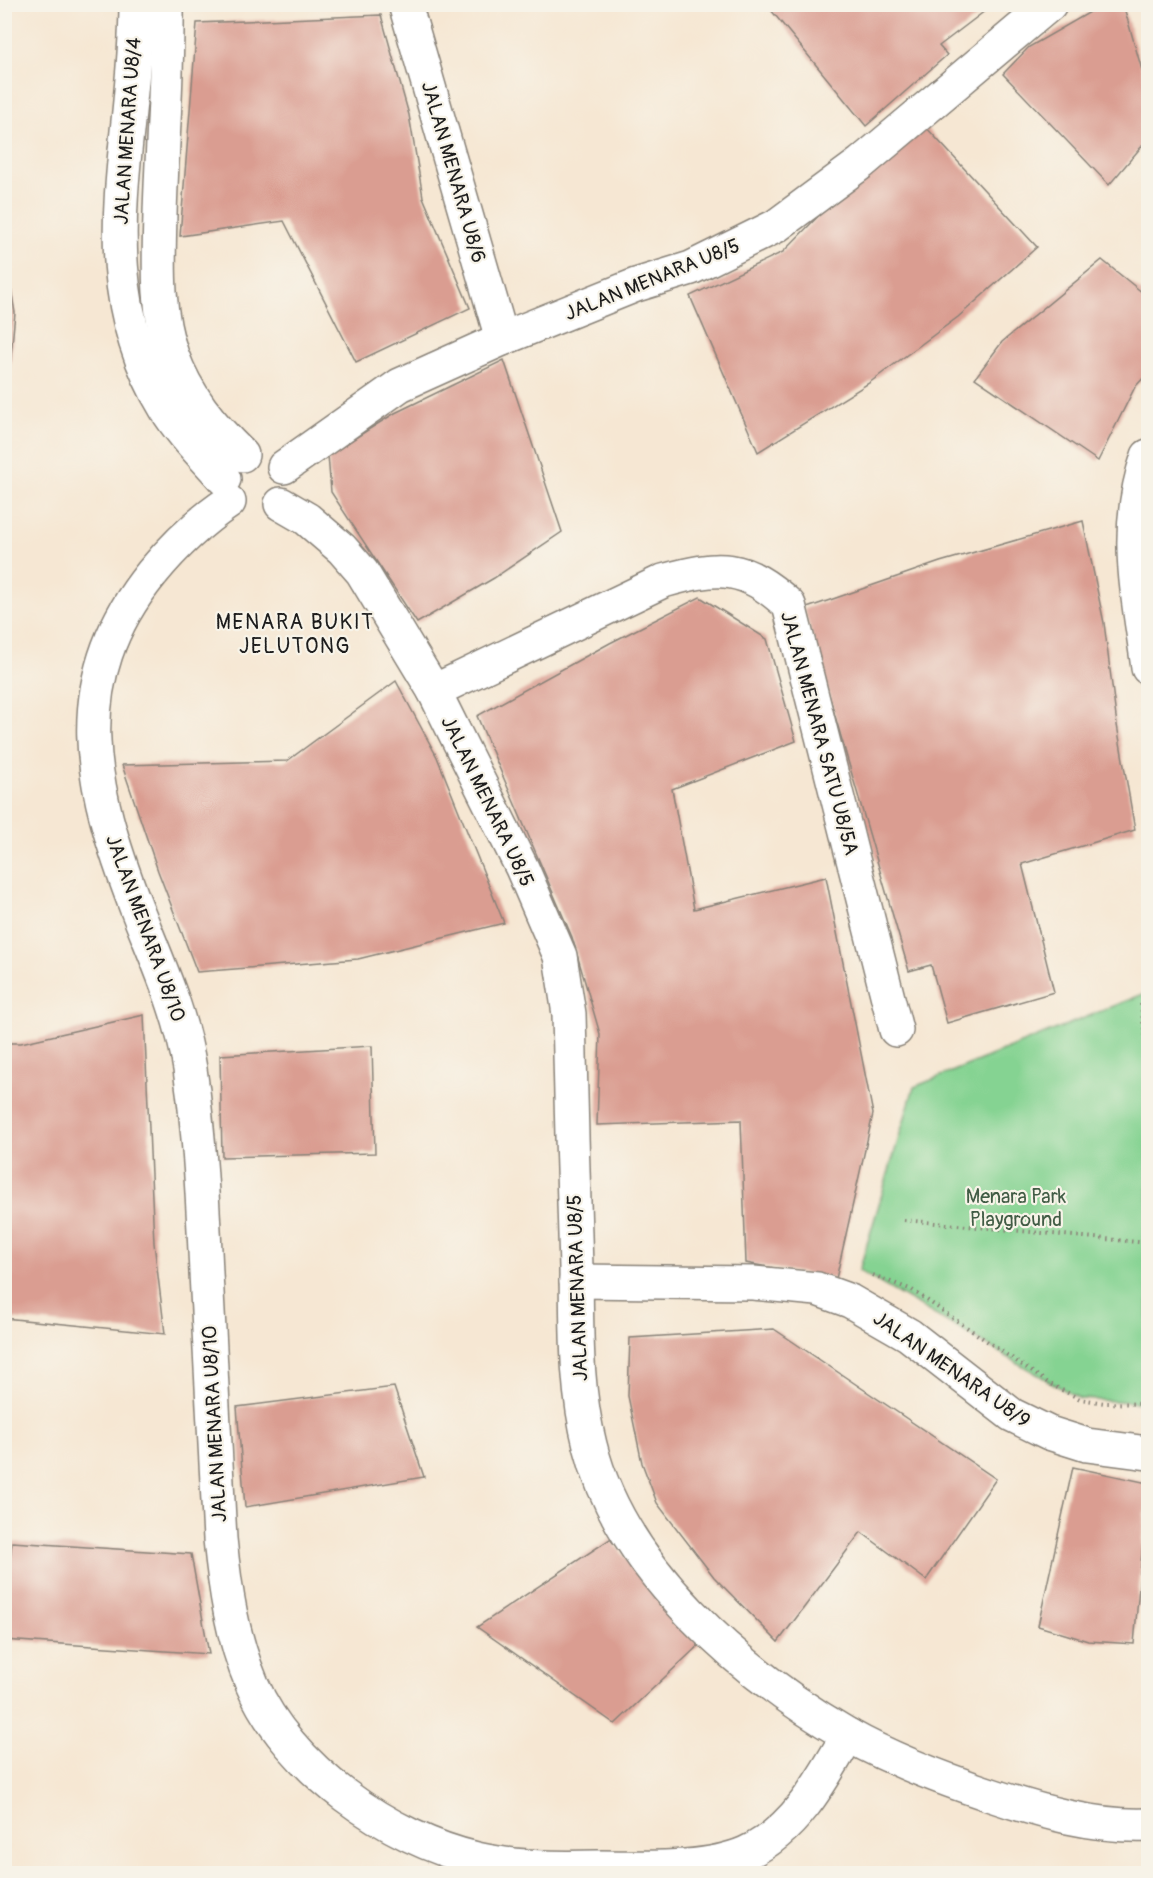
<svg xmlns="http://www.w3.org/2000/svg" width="1153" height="1878" viewBox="0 0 1153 1878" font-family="Pangolin,sans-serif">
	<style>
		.green { fill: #85d392; stroke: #507857; stroke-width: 1.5 }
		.building { fill: #da9d91 }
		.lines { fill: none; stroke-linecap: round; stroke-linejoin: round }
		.minor-casing { stroke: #898278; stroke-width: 36 }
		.path { stroke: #898278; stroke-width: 4; stroke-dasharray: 1.5 4.5; stroke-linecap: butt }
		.minor { stroke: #fff; stroke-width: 33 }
		.labels { text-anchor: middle; stroke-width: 4.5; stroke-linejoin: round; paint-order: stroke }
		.street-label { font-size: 20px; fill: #1c1c1c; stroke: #f7f3e8 }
		.park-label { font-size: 20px; fill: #415c45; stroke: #f7f3e8 }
		.neighbourhood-label { font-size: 21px; letter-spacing: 1.5px; fill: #1c1c1c; stroke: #f7f3e8 }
	</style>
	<rect width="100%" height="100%" fill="#f7f3e8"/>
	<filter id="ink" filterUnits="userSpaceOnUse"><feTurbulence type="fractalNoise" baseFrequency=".0167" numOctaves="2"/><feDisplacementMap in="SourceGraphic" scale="12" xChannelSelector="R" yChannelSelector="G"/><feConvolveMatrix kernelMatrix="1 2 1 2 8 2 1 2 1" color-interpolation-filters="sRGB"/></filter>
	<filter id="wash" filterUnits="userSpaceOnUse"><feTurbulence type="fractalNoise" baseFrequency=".008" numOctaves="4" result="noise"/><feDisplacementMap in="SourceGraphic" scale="24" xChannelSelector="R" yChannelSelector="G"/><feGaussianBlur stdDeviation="1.35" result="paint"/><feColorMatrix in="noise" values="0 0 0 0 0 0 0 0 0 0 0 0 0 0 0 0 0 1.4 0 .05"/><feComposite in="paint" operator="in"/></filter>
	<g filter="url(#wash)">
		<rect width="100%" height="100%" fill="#f6e7d3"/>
		<!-- green -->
		<polygon class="green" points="1148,992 1148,1403 1080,1399 859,1271 914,1087"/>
		<g id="blocks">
			<!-- building -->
			<g class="building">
				<polygon points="766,4 994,4 939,46 947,55 866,126"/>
				<polygon points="1104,4 1123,4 1148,91 1148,139 1109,185 1003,74 1029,47"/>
				<polygon points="381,15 409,115 423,197 470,308 356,362 284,221 180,236 197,23"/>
				<polygon points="924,125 1037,247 958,317 869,383 758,452 690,296 783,252 845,189"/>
				<polygon points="4,245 15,313 6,408 4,407"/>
				<polygon points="1102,260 1148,297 1148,373 1135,387 1098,461 975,378 1002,342"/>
				<polygon points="504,360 562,532 494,578 417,623 331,492 328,455 395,413"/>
				<polygon points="1083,521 1104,623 1117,725 1135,830 1022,864 1054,992 947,1023 931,965 909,971 804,609 940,562"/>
				<polygon points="700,597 767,639 796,741 672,789 694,909 826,877 873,1114 836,1279 746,1263 741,1120 597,1125 600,1034 572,937 477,716 610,643"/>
				<polygon points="396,681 437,757 504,923 358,959 197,972 158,871 122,765 287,761"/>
				<polygon points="144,1015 154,1243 165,1334 4,1318 4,1043 21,1043"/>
				<polygon points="372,1046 375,1153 222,1157 220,1055"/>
				<polygon points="774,1329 996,1479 926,1580 861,1532 778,1642 714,1577 657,1503 642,1463 628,1396 630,1338"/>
				<polygon points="394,1387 424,1477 245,1507 237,1407"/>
				<polygon points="1073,1467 1148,1483 1134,1644 1088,1641 1038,1626"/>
				<polygon points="610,1539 699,1645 615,1724 477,1627"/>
				<polygon points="12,1542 191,1554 209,1654 4,1640 4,1607"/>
			</g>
		</g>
	</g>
	<g filter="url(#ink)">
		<use href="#blocks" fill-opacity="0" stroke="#898278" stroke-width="1.5"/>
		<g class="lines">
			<defs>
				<g id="minor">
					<path d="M136 4C136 147 85 276 166 409 182 435 204 456 224 479"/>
					<path d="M167 4C168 75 162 144 160 214 159 260 156 311 172 355 187 396 211 425 242 455"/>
					<polyline points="405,4 502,339"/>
					<path d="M1148 456C1122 531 1138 592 1148 668"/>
					<polyline points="284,467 400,385 502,339 636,285 691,268 776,226 861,163 1050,4"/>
					<path d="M229 502C199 522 175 545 152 573 64 681 90 787 136 907 157 961 181 1011 190 1069 200 1137 203 1205 206 1273 211 1362 215 1450 220 1539 225 1589 232 1637 252 1684 288 1768 389 1839 477 1859 516 1868 558 1868 598 1867 643 1867 705 1871 746 1853 795 1831 823 1779 848 1735"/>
					<path d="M281 504 307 519 342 549 362 572 434 691 522 868 560 956 569 1014C571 1099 573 1183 576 1268 577 1327 575 1387 590 1445 620 1568 742 1674 848 1735 892 1760 943 1779 991 1795 1041 1812 1095 1827 1148 1825"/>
					<path d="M434 691 663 581C720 565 744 564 789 605L896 1030"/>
					<polyline points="576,1281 753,1283 817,1289 850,1301 909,1335 1012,1415 1049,1433 1087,1445 1148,1453"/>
				</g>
			</defs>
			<!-- minor casing -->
			<use href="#minor" class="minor-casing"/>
			<!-- path -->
			<g class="path">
				<polyline points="1141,1004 1148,1062"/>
				<polyline points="904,1220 1148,1243"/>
				<polyline points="873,1275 912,1290 1050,1384 1080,1399 1104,1403 1148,1404"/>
			</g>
			<!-- minor -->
			<use href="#minor" class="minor"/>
		</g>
	</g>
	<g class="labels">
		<!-- street labels -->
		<g class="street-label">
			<text transform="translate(127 131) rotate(-86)" y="7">JALAN MENARA U8/4</text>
			<text transform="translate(454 172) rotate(74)" y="7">JALAN MENARA U8/6</text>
			<text transform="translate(652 279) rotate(-22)" y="7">JALAN MENARA U8/5</text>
			<text transform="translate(820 733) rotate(75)" y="7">JALAN MENARA SATU U8/5A</text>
			<text transform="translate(488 801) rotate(64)" y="7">JALAN MENARA U8/5</text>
			<text transform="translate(146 928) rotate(70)" y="7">JALAN MENARA U8/10</text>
			<text transform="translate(577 1288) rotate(-92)" y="7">JALAN MENARA U8/5</text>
			<text transform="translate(952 1369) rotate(35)" y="7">JALAN MENARA U8/9</text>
			<text transform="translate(214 1424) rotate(-93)" y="7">JALAN MENARA U8/10</text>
		</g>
		<!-- park labels -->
		<g class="park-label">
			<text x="1016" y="1203">Menara Park<tspan x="1016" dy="23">Playground</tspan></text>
		</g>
		<!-- neighbourhood labels -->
		<g class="neighbourhood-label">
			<text x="295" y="629">MENARA BUKIT<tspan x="295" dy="24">JELUTONG</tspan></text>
		</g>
	</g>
	<!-- margin -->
	<rect width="1153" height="1878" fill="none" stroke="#f7f3e8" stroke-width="24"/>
</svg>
